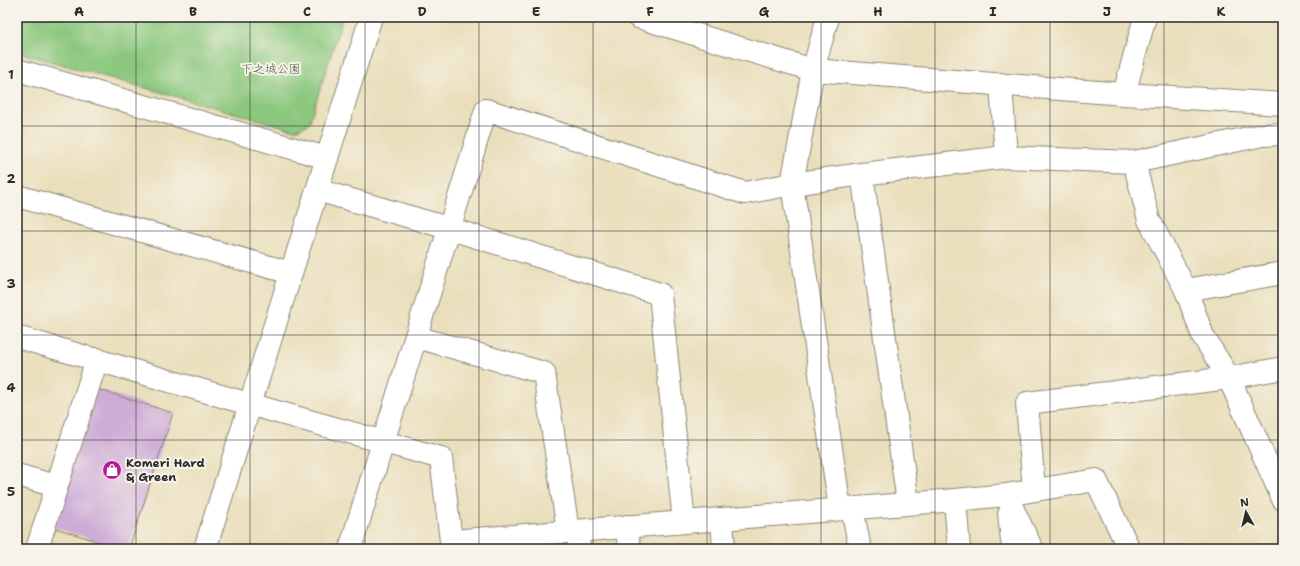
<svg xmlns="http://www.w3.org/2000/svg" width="1300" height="566" viewBox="0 0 1300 566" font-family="'Shantell Sans','Klee One',sans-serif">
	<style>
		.green { fill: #8bc87e; stroke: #5b7a54 }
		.building { fill: #cdacd7 }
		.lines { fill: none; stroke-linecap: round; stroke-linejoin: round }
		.minor-casing { stroke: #8a8574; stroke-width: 24 }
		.tertiary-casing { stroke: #8a8574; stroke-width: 24 }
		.minor { stroke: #fff; stroke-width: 22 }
		.tertiary { stroke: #fff; stroke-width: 22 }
		.grid { fill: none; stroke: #2b2b2b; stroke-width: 1; stroke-opacity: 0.55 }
		.labels { text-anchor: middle; stroke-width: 4; stroke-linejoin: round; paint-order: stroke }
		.park-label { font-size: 12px; fill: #485a44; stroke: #f7f3e8 }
		.poi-label { font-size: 12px; font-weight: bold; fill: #2b2b2b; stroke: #f7f3e8; text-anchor: start }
		.neatline { fill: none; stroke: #2b2b2b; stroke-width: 1.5 }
		.grid-label { font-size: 13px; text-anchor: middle; font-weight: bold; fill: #2b2b2b }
	</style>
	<rect width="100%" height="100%" fill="#f7f3e8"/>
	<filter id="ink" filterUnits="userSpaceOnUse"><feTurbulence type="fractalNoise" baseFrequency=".025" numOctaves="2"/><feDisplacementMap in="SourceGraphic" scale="8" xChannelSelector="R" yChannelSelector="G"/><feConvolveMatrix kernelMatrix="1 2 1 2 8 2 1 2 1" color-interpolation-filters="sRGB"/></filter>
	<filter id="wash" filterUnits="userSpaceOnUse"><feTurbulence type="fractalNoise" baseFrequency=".012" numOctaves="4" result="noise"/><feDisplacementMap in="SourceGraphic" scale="16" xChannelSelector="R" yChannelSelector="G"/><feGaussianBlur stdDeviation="0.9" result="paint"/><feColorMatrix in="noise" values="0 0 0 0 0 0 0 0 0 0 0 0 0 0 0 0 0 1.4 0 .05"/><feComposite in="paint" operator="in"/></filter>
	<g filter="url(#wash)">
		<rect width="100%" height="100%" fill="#eadfbc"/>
		<!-- green -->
		<polygon class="green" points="17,17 343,17 309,124 295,130 17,52"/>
		<g id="blocks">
			<!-- building -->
			<polygon class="building" points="97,389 173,413 129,549 122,549 52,527"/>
		</g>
	</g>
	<g filter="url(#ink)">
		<use href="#blocks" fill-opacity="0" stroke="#8a8574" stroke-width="1"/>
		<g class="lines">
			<defs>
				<g id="minor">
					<polyline points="638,17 813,70 1124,94 1283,104"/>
					<polyline points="828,17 813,70 792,184 840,509"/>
					<polyline points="17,70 327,158"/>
					<polyline points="1001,84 1006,157"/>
					<polyline points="1124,94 1145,17"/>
					<polyline points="1134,162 1149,220 1186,290 1203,336 1229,378 1283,499"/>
					<polyline points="862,174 908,503"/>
					<polyline points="317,190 448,228 660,294 684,522"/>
					<polyline points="17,196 291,273"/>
					<polyline points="1186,290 1283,273"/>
					<polyline points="416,337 544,373 568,531"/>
					<polyline points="249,404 441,458 452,549"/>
					<polyline points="17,475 56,486"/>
					<polyline points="1034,490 1027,403 1229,378 1283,368"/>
					<polyline points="1006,495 1032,549"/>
					<polyline points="955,500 959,549"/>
					<polyline points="852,508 860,549"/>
					<polyline points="1009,514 1013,549"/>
					<polyline points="722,519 724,549"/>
					<polyline points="627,526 629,549"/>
					<polyline points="578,531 579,549"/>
					<polyline points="452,541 955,500 1006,495 1096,480 1129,549"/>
					<polyline points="37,549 97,359"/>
					<polyline points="350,549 486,110 745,193 792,184 862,174 1006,157 1134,162 1263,135 1283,134"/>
				</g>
				<g id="tertiary">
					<polyline points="17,337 249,404"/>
					<polyline points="205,549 371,17"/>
				</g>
			</defs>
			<!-- minor casing -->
			<use href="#minor" class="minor-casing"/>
			<!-- tertiary casing -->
			<use href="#tertiary" class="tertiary-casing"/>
			<!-- minor -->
			<use href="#minor" class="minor"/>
			<!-- tertiary -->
			<use href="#tertiary" class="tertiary"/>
		</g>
	</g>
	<!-- grid -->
	<path class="grid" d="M136 17V549M250 17V549M365 17V549M479 17V549M593 17V549M707 17V549M821 17V549M935 17V549M1050 17V549M1164 17V549M17 126H1283M17 231H1283M17 335H1283M17 440H1283"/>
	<!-- icons -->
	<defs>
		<symbol id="shop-disc" viewBox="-11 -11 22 22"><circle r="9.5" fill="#b5179e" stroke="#f7f3e8"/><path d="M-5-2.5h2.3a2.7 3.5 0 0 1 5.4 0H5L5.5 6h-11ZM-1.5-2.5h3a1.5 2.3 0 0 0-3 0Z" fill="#fff"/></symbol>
	</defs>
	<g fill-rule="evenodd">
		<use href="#shop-disc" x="101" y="459" width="22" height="22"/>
	</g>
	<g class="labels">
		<!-- park labels -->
		<g class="park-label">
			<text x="271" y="73">下之城公園</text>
		</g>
		<!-- poi labels -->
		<g class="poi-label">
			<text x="126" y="467">Komeri Hard<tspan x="126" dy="14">&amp; Green</tspan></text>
		</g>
	</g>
	<!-- margin -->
	<rect width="1300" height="566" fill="none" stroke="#f7f3e8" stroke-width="44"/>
	<!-- north arrow -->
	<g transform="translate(1246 512) rotate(352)" stroke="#f7f3e8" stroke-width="3" paint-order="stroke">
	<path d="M0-3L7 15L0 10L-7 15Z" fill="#2b2b2b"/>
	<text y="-6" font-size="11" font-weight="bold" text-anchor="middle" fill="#2b2b2b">N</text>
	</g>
	<rect x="22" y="22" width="1256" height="522" class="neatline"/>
	<g class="grid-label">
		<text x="79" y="16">A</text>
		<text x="193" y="16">B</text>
		<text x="307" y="16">C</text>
		<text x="422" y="16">D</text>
		<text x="536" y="16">E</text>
		<text x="650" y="16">F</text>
		<text x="764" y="16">G</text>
		<text x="878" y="16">H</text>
		<text x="993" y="16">I</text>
		<text x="1107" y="16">J</text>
		<text x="1221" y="16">K</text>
		<text x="11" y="79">1</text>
		<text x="11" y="183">2</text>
		<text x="11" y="288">3</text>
		<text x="11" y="392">4</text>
		<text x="11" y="496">5</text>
	</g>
</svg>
